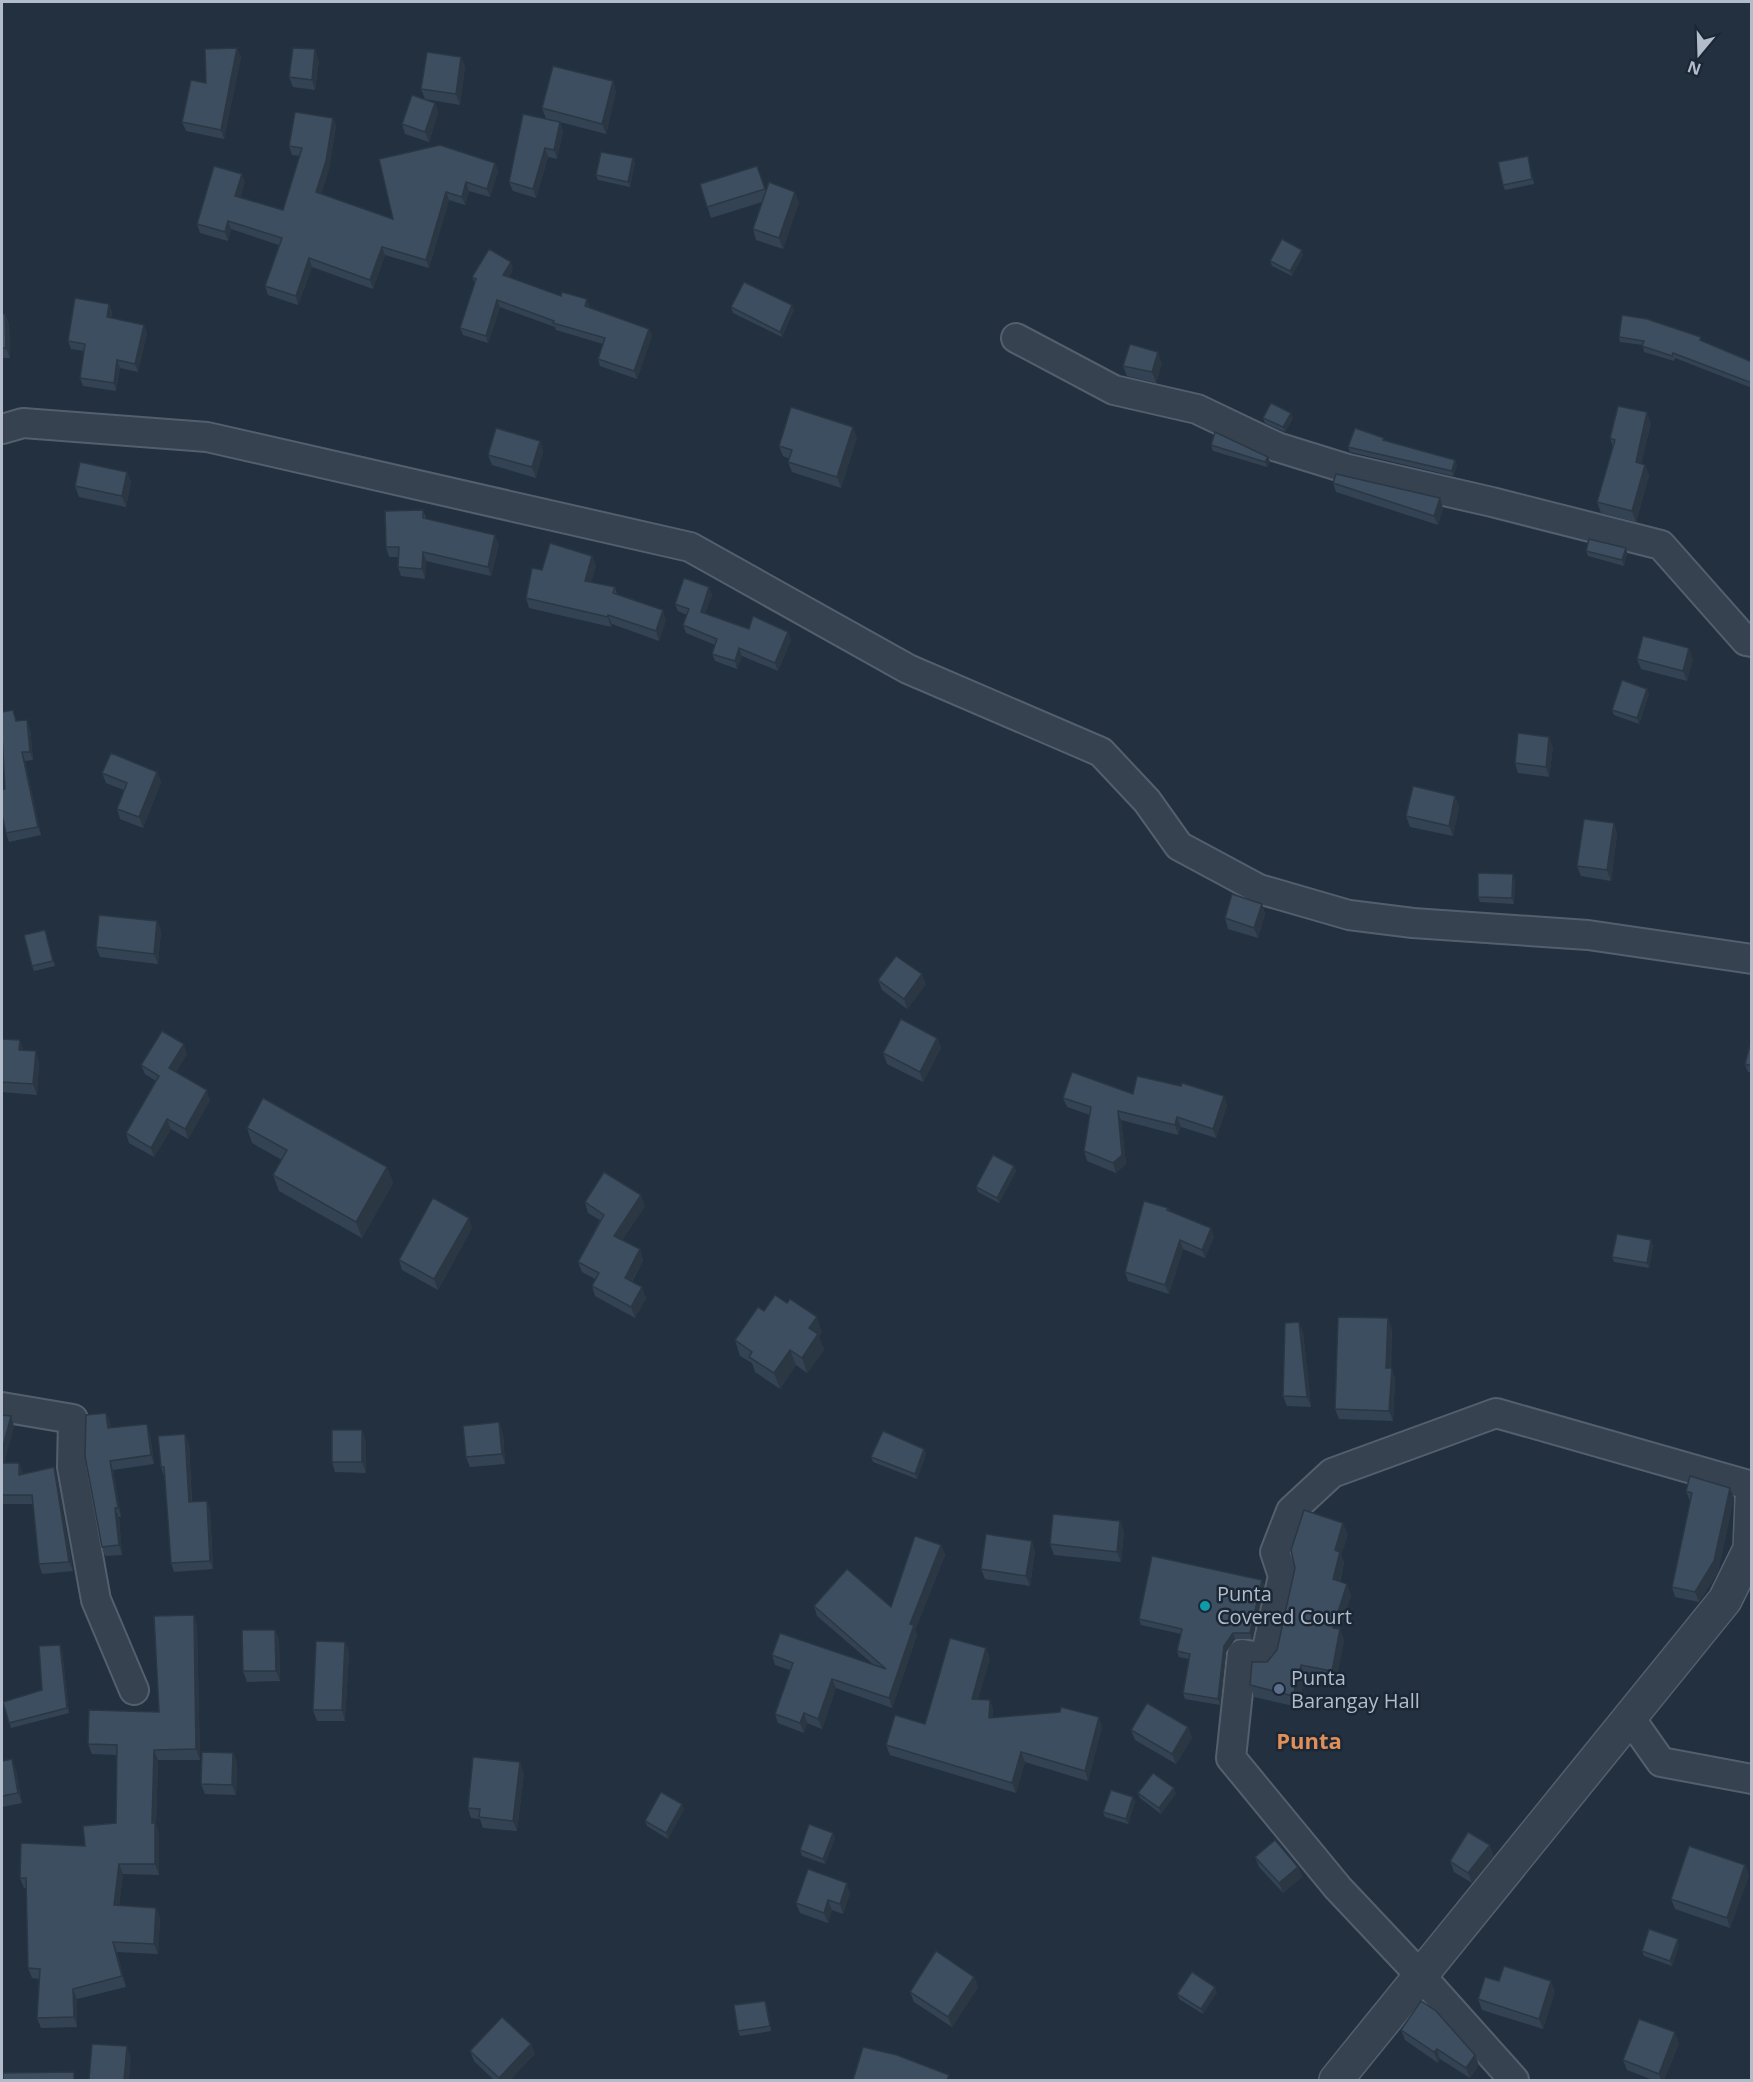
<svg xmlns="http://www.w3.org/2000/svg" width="1753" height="2082" viewBox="0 0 1753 2082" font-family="'Open Sans',sans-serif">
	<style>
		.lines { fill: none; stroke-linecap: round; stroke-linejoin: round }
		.minor-casing { stroke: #545f6e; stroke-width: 32 }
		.tertiary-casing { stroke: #545f6e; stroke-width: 36 }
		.minor { stroke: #364250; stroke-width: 28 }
		.tertiary { stroke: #364250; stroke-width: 33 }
		.wall { fill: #344353 }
		.shaded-wall { fill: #2b3743 }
		.building { fill: #3d4e60; stroke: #2b3743; stroke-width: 1.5 }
		.culture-dot { fill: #0f9aa8; stroke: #1b2735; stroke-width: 2 }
		.service-dot { fill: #5c6f8a; stroke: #1b2735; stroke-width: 2 }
		.labels { text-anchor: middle; stroke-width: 5; stroke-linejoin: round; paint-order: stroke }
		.poi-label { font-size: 20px; fill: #b2bccb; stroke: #1b2735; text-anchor: start }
		.quarter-label { font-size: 22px; font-weight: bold; fill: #df8f59; stroke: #1b2735 }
	</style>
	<rect width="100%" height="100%" fill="#223040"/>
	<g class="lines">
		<defs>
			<g id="minor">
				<polyline points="1016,338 1114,390 1197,409 1277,447 1348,469 1492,502 1661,545 1746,641 1752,642"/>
				<polyline points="2,429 23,423 207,437 690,547 908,669 1101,752 1147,801 1179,846 1259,889 1349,915 1413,923 1588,935 1752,959"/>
				<polyline points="2,1407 73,1419 72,1467 96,1600 134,1690"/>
				<polyline points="1630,1718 1661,1762 1752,1779"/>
				<polyline points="1514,2080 1421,1976 1338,1888 1231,1758 1242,1654 1265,1658 1283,1576 1275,1552 1291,1511 1332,1473 1496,1413 1752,1486"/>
			</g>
			<polyline id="tertiary" points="1336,2080 1725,1600 1750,1549 1752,1500"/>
		</defs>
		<!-- minor casing -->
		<use href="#minor" class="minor-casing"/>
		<!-- tertiary casing -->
		<use href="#tertiary" class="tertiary-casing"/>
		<!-- minor -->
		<use href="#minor" class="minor"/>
		<!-- tertiary -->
		<use href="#tertiary" class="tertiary"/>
	</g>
	<!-- wall -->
	<g class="wall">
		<polygon points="241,57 224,139 186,131 182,122 206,83"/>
		<polygon points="461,57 465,67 460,105 425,99 421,89"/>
		<polygon points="319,60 315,90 293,87 289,77"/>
		<polygon points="613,81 616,92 606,134 560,122 563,131 557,159 548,157 536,198 513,191 509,182 546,119 542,108"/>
		<polygon points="435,103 438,113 429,142 405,134 402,124"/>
		<polygon points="333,118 336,126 329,169 321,194 393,219 495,163 498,171 490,197 469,191 465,205 449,200 429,268 385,255 373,289 312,267 298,305 268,295 265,286 279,245 231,229 228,241 200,233 197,224 245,182 240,198 283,210 300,156 292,155 289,146"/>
		<polygon points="633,158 635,163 630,187 598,180 596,175"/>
		<polygon points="1529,161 1534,184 1505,190 1503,185"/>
		<polygon points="757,166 766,191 799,202 783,249 756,240 753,229 762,202 711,218 700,184"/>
		<polygon points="1303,255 1292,276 1272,266 1270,261"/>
		<polygon points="513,269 509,277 590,307 589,308 649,329 652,336 637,379 600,366 598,359 603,344 556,330 555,327 500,307 488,343 463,335 460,328 475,283 472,277"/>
		<polygon points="109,304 112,312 111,318 144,325 147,333 138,372 120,368 116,391 83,386 80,378 84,351 71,349 68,341"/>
		<polygon points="792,305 794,310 782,337 733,313 731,307"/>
		<polygon points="2,314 5,314 9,324 10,358 2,358"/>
		<polygon points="1619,337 1703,341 1752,362 1752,388 1675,358 1674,361 1644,352 1643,345 1620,342"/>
		<polygon points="1162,363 1156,383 1127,376 1123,366"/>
		<polygon points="1263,418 1293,418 1285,432 1265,423"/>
		<polygon points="1651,423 1641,464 1645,465 1649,475 1636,522 1601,513 1597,502 1613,447 1610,438"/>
		<polygon points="857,437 841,488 792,472 788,462 790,459 783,456 779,446"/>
		<polygon points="540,441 543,451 536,478 492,465 488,455"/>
		<polygon points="1385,441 1455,460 1457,465 1453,476 1350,452 1348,447"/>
		<polygon points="1211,445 1268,457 1270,462 1267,467 1213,451"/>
		<polygon points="127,472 131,482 126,507 79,497 75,486"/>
		<polygon points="1333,483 1443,508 1438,525 1336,492"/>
		<polygon points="423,510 426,518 499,544 491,576 426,561 425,579 401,576 398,567 399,557 389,557 386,547"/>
		<polygon points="1626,548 1627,553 1624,566 1588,556 1586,551"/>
		<polygon points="592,556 596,566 591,582 615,587 617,594 666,620 659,641 612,624 611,627 529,608 526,598 542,570"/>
		<polygon points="709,587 712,595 705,613 749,629 788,632 791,640 778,671 742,656 737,669 715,661 712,654 715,645 686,633 683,625 687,615 678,611 675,604"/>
		<polygon points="1637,659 1693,659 1687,681 1641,669"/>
		<polygon points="1649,694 1639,724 1614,715 1612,710"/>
		<polygon points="17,721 30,728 33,760 25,761 41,835 9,842 6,833 5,789"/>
		<polygon points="1553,747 1549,777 1518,773 1515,763"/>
		<polygon points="157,772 161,782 143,828 120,819 117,809 124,790 106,783 102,773"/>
		<polygon points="1455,796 1459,806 1453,836 1410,827 1406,816"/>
		<polygon points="1614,823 1617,834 1611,881 1581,876 1577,866"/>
		<polygon points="1515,879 1514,904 1480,902 1478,897"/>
		<polygon points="1262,904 1265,914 1258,938 1228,929 1225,918"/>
		<polygon points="157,921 161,931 158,964 100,957 96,947"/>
		<polygon points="45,930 55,966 34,971 32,966"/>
		<polygon points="878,980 926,984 907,1009 882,990"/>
		<polygon points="937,1038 941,1048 923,1082 887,1064 883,1053"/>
		<polygon points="1752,1038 1752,1073 1748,1072 1745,1064"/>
		<polygon points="2,1039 20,1040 23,1050 39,1061 37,1095 2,1092"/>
		<polygon points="187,1054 176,1072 210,1100 188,1139 171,1129 154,1157 129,1143 126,1133 156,1081 145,1074 141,1065"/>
		<polygon points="1133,1094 1224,1096 1227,1106 1216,1138 1181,1127 1178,1135 1121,1120 1126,1164 1116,1173 1087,1161 1084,1151 1090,1115 1067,1107 1063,1098"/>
		<polygon points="247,1128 387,1167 393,1183 362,1238 279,1191 273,1175 282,1160 252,1143"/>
		<polygon points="1014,1166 1016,1171 999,1203 978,1192 976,1187"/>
		<polygon points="585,1202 645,1206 622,1240 640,1249 643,1260 632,1282 646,1298 635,1318 595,1296 592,1286 595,1279 582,1272 578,1262 600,1220 588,1213"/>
		<polygon points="1168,1208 1169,1210 1214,1237 1205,1258 1183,1249 1169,1294 1128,1281 1125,1272"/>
		<polygon points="472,1228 438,1290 402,1270 399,1260"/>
		<polygon points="1653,1245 1649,1268 1614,1262 1612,1257"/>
		<polygon points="764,1311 822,1332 819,1337 824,1350 807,1373 796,1365 780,1389 755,1372 752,1363 740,1356 735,1340"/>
		<polygon points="1392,1328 1391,1368 1395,1379 1393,1421 1339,1419 1335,1409"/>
		<polygon points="1303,1332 1311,1407 1287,1406 1283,1396"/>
		<polygon points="106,1413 110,1422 111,1428 150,1433 154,1464 113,1470 121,1517 119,1517 122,1555 105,1556 102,1547"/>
		<polygon points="2,1415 14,1426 4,1463 19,1463 23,1474 57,1477 73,1571 42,1574 39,1564 33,1504 2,1504"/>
		<polygon points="362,1430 366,1441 366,1473 335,1472 332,1462"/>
		<polygon points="503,1433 505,1464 470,1467 466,1457"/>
		<polygon points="189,1443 192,1501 207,1501 210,1510 213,1569 174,1572 171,1563 165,1476 164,1476 161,1467"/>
		<polygon points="924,1449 926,1454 917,1479 873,1462 871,1457"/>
		<polygon points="1730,1488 1734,1498 1718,1572 1699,1602 1675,1597 1672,1587 1690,1501 1686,1491"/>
		<polygon points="1120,1521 1124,1532 1121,1562 1054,1555 1050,1544"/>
		<polygon points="1348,1534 1341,1555 1344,1563 1340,1582 1351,1595 1340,1630 1344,1640 1336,1682 1305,1676 1298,1707 1254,1697 1250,1685 1267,1662 1277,1650"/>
		<polygon points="941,1545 945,1555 915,1630 917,1635 892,1708 836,1688 822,1729 807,1723 804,1733 778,1723 775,1714 790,1670 775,1665 772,1655 874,1665 817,1616 814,1606 891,1607"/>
		<polygon points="1035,1551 1030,1586 985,1579 981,1569"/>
		<polygon points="1262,1580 1264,1586 1252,1639 1235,1639 1226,1652 1220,1705 1185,1699 1183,1693 1189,1659 1179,1657 1177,1651 1181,1634 1141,1625 1139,1619"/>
		<polygon points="194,1615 197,1626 200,1760 158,1760 156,1825 159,1834 159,1875 123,1874 119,1906 156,1908 160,1918 158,1954 117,1952 126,1987 77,1999 77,2027 41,2028 37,2018 39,1979 32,1978 28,1968 26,1888 24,1888 20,1878 85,1846 116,1823 117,1755 92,1754 88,1744 159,1712"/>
		<polygon points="275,1630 279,1640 280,1681 247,1682 243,1671"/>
		<polygon points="345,1642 349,1652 345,1721 317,1721 313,1710"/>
		<polygon points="62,1650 69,1713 11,1728 3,1702 42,1690"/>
		<polygon points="990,1658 978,1699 990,1700 993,1709 993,1717 1102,1727 1088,1781 1025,1762 1016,1793 890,1755 886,1745 925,1724"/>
		<polygon points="1188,1727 1192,1738 1176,1764 1135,1740 1131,1730"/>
		<polygon points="233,1753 237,1763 236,1795 205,1794 201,1784"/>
		<polygon points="2,1761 16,1770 22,1803 2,1807"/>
		<polygon points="524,1773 517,1831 483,1828 480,1819 471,1818 468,1808"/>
		<polygon points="1138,1793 1176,1793 1161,1814 1140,1798"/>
		<polygon points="1133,1797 1135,1802 1128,1824 1105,1817 1103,1812"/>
		<polygon points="684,1809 668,1839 647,1826 645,1821"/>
		<polygon points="833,1833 835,1838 825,1864 802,1856 800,1850"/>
		<polygon points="1494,1856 1472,1883 1454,1872 1450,1861"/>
		<polygon points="1255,1857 1298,1867 1302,1877 1283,1893 1259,1867"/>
		<polygon points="1745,1865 1749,1875 1730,1928 1675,1909 1671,1899"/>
		<polygon points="850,1893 843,1914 832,1910 828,1923 800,1913 796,1903"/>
		<polygon points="1679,1945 1672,1966 1644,1956 1642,1951"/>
		<polygon points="974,1977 978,1987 952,2027 914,2002 910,1992"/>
		<polygon points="1499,1981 1555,1991 1543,2029 1482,2010 1478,1999"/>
		<polygon points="1217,1992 1203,2014 1179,1999 1177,1994"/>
		<polygon points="765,2001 767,2006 771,2031 740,2036 738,2031"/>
		<polygon points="1401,2030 1479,2065 1470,2078 1440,2059 1438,2063 1405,2040"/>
		<polygon points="1679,2043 1664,2080 1653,2080 1627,2070 1623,2060"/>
		<polygon points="531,2044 535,2054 510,2080 494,2080 474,2061 470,2051"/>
	</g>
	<!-- shaded-wall -->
	<g class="shaded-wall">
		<polygon points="237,48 241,57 224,139 221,130"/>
		<polygon points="315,49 319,60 315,90 312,80"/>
		<polygon points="461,57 465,67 460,105 456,94"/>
		<polygon points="613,81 616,92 606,134 602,124"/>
		<polygon points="435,103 438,113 429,142 425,132"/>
		<polygon points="333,118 336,126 329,169 319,200 316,192"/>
		<polygon points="560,122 563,131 557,159 554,150"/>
		<polygon points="545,148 548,157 536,198 533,189"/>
		<polygon points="633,158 635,163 630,187 628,182"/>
		<polygon points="495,163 498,171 490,197 487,189"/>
		<polygon points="242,174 245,182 238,204 235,196"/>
		<polygon points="466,182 469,191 465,205 462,197"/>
		<polygon points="446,192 449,200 429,268 426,260"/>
		<polygon points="795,192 799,202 783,249 779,238"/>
		<polygon points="228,221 231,229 228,241 225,232"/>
		<polygon points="382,247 385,255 373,289 370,280"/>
		<polygon points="1302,250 1303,255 1292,276 1290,271"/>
		<polygon points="309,258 312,267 298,305 296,296"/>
		<polygon points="511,262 513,269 506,282 503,275"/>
		<polygon points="587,299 590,307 588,313 585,306"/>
		<polygon points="497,300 500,307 488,343 486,336"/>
		<polygon points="109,304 112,312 110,325 107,317"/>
		<polygon points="792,305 794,310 782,337 780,332"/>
		<polygon points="5,314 9,324 10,358 6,348"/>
		<polygon points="144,325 147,333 138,372 135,364"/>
		<polygon points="649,329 652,336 637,379 634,371"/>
		<polygon points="1158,352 1162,363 1156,383 1152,372"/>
		<polygon points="117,360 120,368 116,391 114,383"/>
		<polygon points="1647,412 1651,423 1639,472 1636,462"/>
		<polygon points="1291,413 1293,418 1285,432 1283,427"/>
		<polygon points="853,427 857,437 841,488 837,477"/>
		<polygon points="540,441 543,451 536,478 532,467"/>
		<polygon points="1268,457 1270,462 1267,467 1265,462"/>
		<polygon points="1455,460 1457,465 1453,476 1452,471"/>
		<polygon points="1645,465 1649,475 1636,522 1632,511"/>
		<polygon points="127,472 131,482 126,507 122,496"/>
		<polygon points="1440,498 1443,508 1438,525 1434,516"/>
		<polygon points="495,535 499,544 491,576 488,567"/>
		<polygon points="1626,548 1627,553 1624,566 1622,560"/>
		<polygon points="423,552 426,561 425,579 422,569"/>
		<polygon points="592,556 596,566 589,590 585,581"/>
		<polygon points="709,587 712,595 703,619 701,612"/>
		<polygon points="663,610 666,620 659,641 656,631"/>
		<polygon points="608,615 612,624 611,627 608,617"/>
		<polygon points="788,632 791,640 778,671 775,663"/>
		<polygon points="739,648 742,656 737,669 735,661"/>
		<polygon points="1689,648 1693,659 1687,681 1683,671"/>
		<polygon points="1647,689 1649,694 1639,724 1637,718"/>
		<polygon points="27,720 30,728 33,760 30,752"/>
		<polygon points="1549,737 1553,747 1549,777 1546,767"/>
		<polygon points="22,752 25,761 41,835 38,827"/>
		<polygon points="157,772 161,782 143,828 139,817"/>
		<polygon points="1455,796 1459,806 1453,836 1449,826"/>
		<polygon points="1614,823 1617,834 1611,881 1607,870"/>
		<polygon points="1513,874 1515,879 1514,904 1512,898"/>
		<polygon points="1262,904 1265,914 1258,938 1254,928"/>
		<polygon points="157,921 161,931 158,964 154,954"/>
		<polygon points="922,974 926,984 907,1009 904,999"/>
		<polygon points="937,1038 941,1048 923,1082 920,1072"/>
		<polygon points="20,1040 23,1050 19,1050"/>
		<polygon points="184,1044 187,1054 173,1077 169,1068"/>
		<polygon points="36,1051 39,1061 37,1095 33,1084"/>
		<polygon points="207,1090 210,1100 188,1139 185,1129"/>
		<polygon points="1224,1096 1227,1106 1216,1138 1213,1129"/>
		<polygon points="1118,1111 1121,1120 1126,1164 1116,1173 1113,1163"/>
		<polygon points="1177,1117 1181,1127 1178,1135 1175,1125"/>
		<polygon points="167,1119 171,1129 154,1157 151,1148"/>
		<polygon points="1014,1166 1016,1171 999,1203 997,1198"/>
		<polygon points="387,1167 393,1183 362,1238 356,1222"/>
		<polygon points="641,1195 645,1206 618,1246 614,1236"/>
		<polygon points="469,1218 472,1228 438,1290 434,1279"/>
		<polygon points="1211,1228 1214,1237 1205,1258 1202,1250"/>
		<polygon points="1180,1240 1183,1249 1169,1294 1165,1285"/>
		<polygon points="1651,1240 1653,1245 1649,1268 1647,1263"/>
		<polygon points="640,1249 643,1260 628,1288 625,1278"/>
		<polygon points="642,1287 646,1298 635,1318 631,1307"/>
		<polygon points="817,1317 822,1332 819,1337 824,1350 807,1373 802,1358 809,1328"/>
		<polygon points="1388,1318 1392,1328 1390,1378 1386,1368"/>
		<polygon points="1299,1322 1303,1332 1311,1407 1307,1397"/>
		<polygon points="790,1350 796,1365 780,1389 774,1373"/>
		<polygon points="1392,1368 1395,1379 1393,1421 1389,1411"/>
		<polygon points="106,1413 110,1422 112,1438 108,1428"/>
		<polygon points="11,1416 14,1426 2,1472 2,1450"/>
		<polygon points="499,1422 503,1433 505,1464 502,1454"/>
		<polygon points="147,1424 150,1433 154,1464 151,1455"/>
		<polygon points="362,1430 366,1441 366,1473 362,1462"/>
		<polygon points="185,1434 189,1443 192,1511 189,1502"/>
		<polygon points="924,1449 926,1454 917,1479 915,1474"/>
		<polygon points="110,1461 113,1470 121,1517 118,1508"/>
		<polygon points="19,1463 22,1472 23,1485 19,1475"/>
		<polygon points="54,1467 57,1477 73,1571 69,1562"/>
		<polygon points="1730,1488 1734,1498 1718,1572 1699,1602 1695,1592"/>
		<polygon points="207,1501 210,1510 213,1569 210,1561"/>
		<polygon points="115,1508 119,1517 122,1555 119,1545"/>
		<polygon points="1120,1521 1124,1532 1121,1562 1117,1552"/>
		<polygon points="1343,1523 1348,1534 1341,1555 1344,1563 1337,1591 1333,1579 1335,1550"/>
		<polygon points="1032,1541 1035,1551 1030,1586 1026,1576"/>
		<polygon points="941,1545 945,1555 915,1630 917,1635 892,1708 889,1698 910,1624"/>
		<polygon points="1262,1580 1264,1586 1252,1639 1250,1633"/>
		<polygon points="1347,1584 1351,1595 1340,1630 1344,1640 1336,1682 1332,1671 1333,1628"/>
		<polygon points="194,1615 197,1626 200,1760 196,1749"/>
		<polygon points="275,1630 279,1640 280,1681 276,1671"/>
		<polygon points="1233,1633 1235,1639 1226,1652 1220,1705 1218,1699 1224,1646"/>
		<polygon points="345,1642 349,1652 345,1721 342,1710"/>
		<polygon points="60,1645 62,1650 69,1713 67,1708"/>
		<polygon points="986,1648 990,1658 975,1709 972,1699"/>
		<polygon points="1301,1665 1305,1676 1298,1707 1293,1696"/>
		<polygon points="832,1679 836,1688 822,1729 818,1719"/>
		<polygon points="990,1700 993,1709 993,1728 989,1718"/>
		<polygon points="804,1713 807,1723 804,1733 800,1723"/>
		<polygon points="1099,1717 1102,1727 1088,1781 1085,1771"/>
		<polygon points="1188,1727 1192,1738 1176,1764 1172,1754"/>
		<polygon points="154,1750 158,1760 156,1825 159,1834 159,1875 155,1864 152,1823"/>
		<polygon points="1021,1752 1025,1762 1016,1793 1012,1783"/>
		<polygon points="233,1753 237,1763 236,1795 232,1785"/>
		<polygon points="12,1759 16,1770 22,1803 18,1793"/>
		<polygon points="520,1762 524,1773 517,1831 513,1821"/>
		<polygon points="1174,1788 1176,1793 1161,1814 1159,1808"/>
		<polygon points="1133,1797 1135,1802 1128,1824 1126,1819"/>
		<polygon points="682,1804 684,1809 668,1839 666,1833"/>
		<polygon points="833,1833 835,1838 825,1864 823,1859"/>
		<polygon points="1490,1845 1494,1856 1472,1883 1468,1873"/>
		<polygon points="119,1864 123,1874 118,1916 114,1905"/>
		<polygon points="1745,1865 1749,1875 1730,1928 1727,1918"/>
		<polygon points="1298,1867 1302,1877 1283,1893 1279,1883"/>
		<polygon points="847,1883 850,1893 843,1914 840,1904"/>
		<polygon points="828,1900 832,1910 828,1923 824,1913"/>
		<polygon points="156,1908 160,1918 158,1954 154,1944"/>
		<polygon points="1678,1939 1679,1945 1672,1966 1670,1961"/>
		<polygon points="113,1942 117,1952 126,1987 122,1976"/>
		<polygon points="974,1977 978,1987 952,2027 948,2017"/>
		<polygon points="1551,1981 1555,1991 1543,2029 1539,2019"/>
		<polygon points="1215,1987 1217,1992 1203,2014 1201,2009"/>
		<polygon points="73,1989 77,1999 77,2027 74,2017"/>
		<polygon points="765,2001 767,2006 771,2031"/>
		<polygon points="1675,2032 1679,2043 1664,2080 1661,2080 1659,2074"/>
		<polygon points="531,2044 535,2054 510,2080 500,2080 499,2078"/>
		<polygon points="127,2046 131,2057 129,2080 124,2080"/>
		<polygon points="1437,2049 1440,2059 1438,2063 1434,2052"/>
		<polygon points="1475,2055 1479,2065 1470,2078 1466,2068"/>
	</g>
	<!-- building -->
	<g class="building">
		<polygon points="237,48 221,130 182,122 191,80 206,83 205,49"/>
		<polygon points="293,48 315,49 312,80 289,77"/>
		<polygon points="427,52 461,57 456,94 421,89"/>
		<polygon points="553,66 613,81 602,124 542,108"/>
		<polygon points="412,95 435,103 425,132 402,124"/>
		<polygon points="295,112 333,118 326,161 316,192 393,219 379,159 440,145 495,163 487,189 466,182 462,197 446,192 426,260 382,247 370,280 309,258 296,296 265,286 282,238 228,221 225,232 197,224 214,166 242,174 235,196 283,210 302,148 289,146"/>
		<polygon points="523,114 560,122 554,150 545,148 533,189 509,182"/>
		<polygon points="601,152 633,158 628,182 596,175"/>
		<polygon points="1528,156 1532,179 1503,185 1498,162"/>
		<polygon points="757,166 765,189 707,207 700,184"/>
		<polygon points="769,182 795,192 779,238 753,229"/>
		<polygon points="1282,239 1302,250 1290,271 1270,261"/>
		<polygon points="489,249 511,262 503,275 561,296 562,292 587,299 585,306 649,329 634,371 598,359 605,338 553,323 554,321 497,300 486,336 460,328 476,279 472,277"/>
		<polygon points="744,282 792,305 780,332 731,307"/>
		<polygon points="75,298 109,304 107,317 144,325 135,364 117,360 114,383 80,378 85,344 68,341"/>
		<polygon points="2,314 5,314 6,348 2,348"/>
		<polygon points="1622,315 1647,319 1701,337 1700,340 1752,362 1752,383 1673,353 1672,356 1642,346 1644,341 1619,337"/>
		<polygon points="1130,344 1158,352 1152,372 1123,366"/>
		<polygon points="1271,403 1291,413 1283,427 1263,418"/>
		<polygon points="1618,406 1647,412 1636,462 1645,465 1632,511 1597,502 1615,440 1610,438"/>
		<polygon points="791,407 853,427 837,477 788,462 792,450 779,446"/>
		<polygon points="496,428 540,441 532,467 488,455"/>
		<polygon points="1355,428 1384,438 1383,440 1455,460 1452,471 1348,447"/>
		<polygon points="1215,432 1268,457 1265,462 1211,445"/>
		<polygon points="80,462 127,472 122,496 75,486"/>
		<polygon points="1336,474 1440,498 1434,516 1333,483"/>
		<polygon points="423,510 423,518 495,535 488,567 423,552 422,569 398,567 399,547 386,547 385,511"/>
		<polygon points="1589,539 1626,548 1622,560 1586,551"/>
		<polygon points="550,543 592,556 585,581 615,587 613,593 663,610 656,631 608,615 608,617 526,598 532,568 542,570"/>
		<polygon points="684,578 709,587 701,612 749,629 753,616 788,632 775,663 739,648 735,661 712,654 717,639 683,625 689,609 675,604"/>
		<polygon points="1643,636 1689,648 1683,671 1637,659"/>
		<polygon points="1622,680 1647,689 1637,718 1612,710"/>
		<polygon points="13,710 16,721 27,720 30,752 22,752 38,827 6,833 2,815 2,790 5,789 2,735 2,712"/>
		<polygon points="1518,733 1549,737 1546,767 1515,763"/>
		<polygon points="111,753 157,772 139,817 117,809 127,783 102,773"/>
		<polygon points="1413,786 1455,796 1449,826 1406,816"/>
		<polygon points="1584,819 1614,823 1607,870 1577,866"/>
		<polygon points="1478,873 1513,874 1512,898 1478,897"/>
		<polygon points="1232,894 1262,904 1254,928 1225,918"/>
		<polygon points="99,915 157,921 154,954 96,947"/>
		<polygon points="45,930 53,961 32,966 24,935"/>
		<polygon points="896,956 922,974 904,999 878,980"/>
		<polygon points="901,1019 937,1038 920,1072 883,1053"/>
		<polygon points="162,1031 184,1044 169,1068 207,1090 185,1129 167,1119 151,1148 126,1133 159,1076 141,1065"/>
		<polygon points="1752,1038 1752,1066 1745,1064"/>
		<polygon points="2,1039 20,1040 19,1050 36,1051 33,1084 2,1082"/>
		<polygon points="1072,1072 1133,1094 1137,1076 1181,1086 1182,1083 1224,1096 1213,1129 1177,1117 1175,1125 1118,1111 1122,1155 1113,1163 1084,1151 1091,1107 1063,1098"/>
		<polygon points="263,1098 387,1167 356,1222 273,1175 287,1150 247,1128"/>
		<polygon points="993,1155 1014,1166 997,1198 976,1187"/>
		<polygon points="604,1172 641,1195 614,1236 640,1249 625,1278 642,1287 631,1307 592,1286 599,1273 578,1262 604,1215 585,1202"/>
		<polygon points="433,1198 469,1218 434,1279 399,1260"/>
		<polygon points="1144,1201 1168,1208 1167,1210 1211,1228 1202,1250 1180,1240 1165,1285 1125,1272"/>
		<polygon points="1617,1234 1651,1240 1647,1263 1612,1257"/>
		<polygon points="775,1295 787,1303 790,1299 817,1317 809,1328 818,1334 802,1358 790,1350 774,1373 749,1357 752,1352 735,1340 758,1307 764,1311"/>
		<polygon points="1338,1317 1388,1318 1386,1368 1392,1368 1389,1411 1335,1409"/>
		<polygon points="1299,1322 1307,1397 1283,1396 1285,1323"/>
		<polygon points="106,1413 108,1428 147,1424 151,1455 110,1461 118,1508 115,1508 119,1545 102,1547 85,1456 86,1415"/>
		<polygon points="2,1415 11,1416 2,1450"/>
		<polygon points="499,1422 502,1454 466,1457 463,1426"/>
		<rect x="332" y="1430" width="30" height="32"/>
		<polygon points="883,1431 924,1449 915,1474 871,1457"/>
		<polygon points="185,1434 189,1502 207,1501 210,1561 171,1563 164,1467 161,1467 158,1436"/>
		<polygon points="2,1463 19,1463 19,1475 54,1467 69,1562 39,1564 32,1495 2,1495"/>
		<polygon points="1690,1476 1730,1488 1714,1561 1695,1592 1672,1587 1692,1493 1686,1491"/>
		<polygon points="1304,1510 1343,1523 1335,1550 1340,1552 1333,1579 1347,1584 1333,1628 1340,1629 1332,1671 1301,1665 1293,1696 1250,1685 1252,1662 1267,1662 1277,1650 1295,1568 1291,1550"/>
		<polygon points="1053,1514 1120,1521 1117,1552 1050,1544"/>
		<polygon points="986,1534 1032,1541 1026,1576 981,1569"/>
		<polygon points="915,1536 941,1545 910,1624 914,1625 889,1698 832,1679 818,1719 804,1713 800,1723 775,1714 793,1663 772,1655 780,1633 886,1669 814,1606 847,1569 891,1607"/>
		<polygon points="1152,1556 1262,1580 1250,1633 1233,1633 1224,1646 1218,1699 1183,1693 1190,1654 1177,1651 1182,1629 1139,1619"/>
		<polygon points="194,1615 196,1749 154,1750 152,1823 155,1823 155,1864 119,1864 114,1905 156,1908 154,1944 113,1942 122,1976 73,1989 74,2017 37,2018 40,1969 28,1968 26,1878 20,1878 21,1843 85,1846 83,1826 116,1823 117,1745 88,1744 89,1710 159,1712 154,1616"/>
		<polygon points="242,1630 275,1630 276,1671 243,1671"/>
		<polygon points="950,1638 986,1648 972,1699 990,1700 989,1718 1060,1712 1061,1707 1099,1717 1085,1771 1021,1752 1012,1783 886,1745 895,1715 925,1724"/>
		<polygon points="316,1641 345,1642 342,1710 313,1710"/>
		<polygon points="60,1645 67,1708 9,1723 3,1702 42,1690 39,1646"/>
		<polygon points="1147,1703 1188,1727 1172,1754 1131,1730"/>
		<polygon points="202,1752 233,1753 232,1785 201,1784"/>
		<polygon points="473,1757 520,1762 513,1821 479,1817 480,1809 468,1808"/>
		<polygon points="12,1759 18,1793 2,1796 2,1761"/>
		<polygon points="1153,1773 1174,1788 1159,1808 1138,1793"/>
		<polygon points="1111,1790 1133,1797 1126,1819 1103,1812"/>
		<polygon points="661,1792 682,1804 666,1833 645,1821"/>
		<polygon points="809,1824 833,1833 823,1859 800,1850"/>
		<polygon points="1468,1832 1490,1845 1468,1873 1450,1861"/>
		<polygon points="1275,1840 1298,1867 1279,1883 1255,1857"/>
		<polygon points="1689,1846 1745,1865 1727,1918 1671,1899"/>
		<polygon points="808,1869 847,1883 840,1904 828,1900 824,1913 796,1903"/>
		<polygon points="1649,1929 1678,1939 1670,1961 1642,1951"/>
		<polygon points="936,1951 974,1977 948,2017 910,1992"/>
		<polygon points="1504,1966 1551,1981 1539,2019 1478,1999 1485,1977 1499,1981"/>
		<polygon points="1192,1972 1215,1987 1201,2009 1177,1994"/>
		<polygon points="765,2001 770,2026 738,2031 734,2005"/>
		<polygon points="1421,2001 1436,2011 1475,2055 1466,2068 1437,2049 1434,2052 1401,2030"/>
		<polygon points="502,2017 531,2044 499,2078 470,2051"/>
		<polygon points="1639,2019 1675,2032 1659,2074 1623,2060"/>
		<polygon points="92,2044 127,2046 124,2080 89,2080"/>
		<polygon points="863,2047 897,2055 949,2075 947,2080 853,2080"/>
		<polygon points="74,2072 74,2080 3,2080 3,2073"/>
	</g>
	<!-- markers -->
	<circle class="culture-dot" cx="1205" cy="1606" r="6"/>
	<circle class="service-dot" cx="1279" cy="1689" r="6"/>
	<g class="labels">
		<!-- poi labels -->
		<g class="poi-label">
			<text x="1217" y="1601">Punta<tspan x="1217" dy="23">Covered Court</tspan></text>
			<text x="1291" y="1685">Punta<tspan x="1291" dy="23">Barangay Hall</tspan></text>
		</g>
		<!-- quarter labels -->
		<g class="quarter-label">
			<text x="1309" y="1749">Punta</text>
		</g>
	</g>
	<!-- border -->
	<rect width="1753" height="2082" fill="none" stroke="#b2bccb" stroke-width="6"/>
	<!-- north arrow -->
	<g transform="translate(1699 54) rotate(199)" stroke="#1b2735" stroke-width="4.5" paint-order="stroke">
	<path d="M0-4.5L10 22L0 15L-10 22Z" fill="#b2bccb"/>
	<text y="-9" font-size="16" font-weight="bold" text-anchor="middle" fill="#b2bccb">N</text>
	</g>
</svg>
